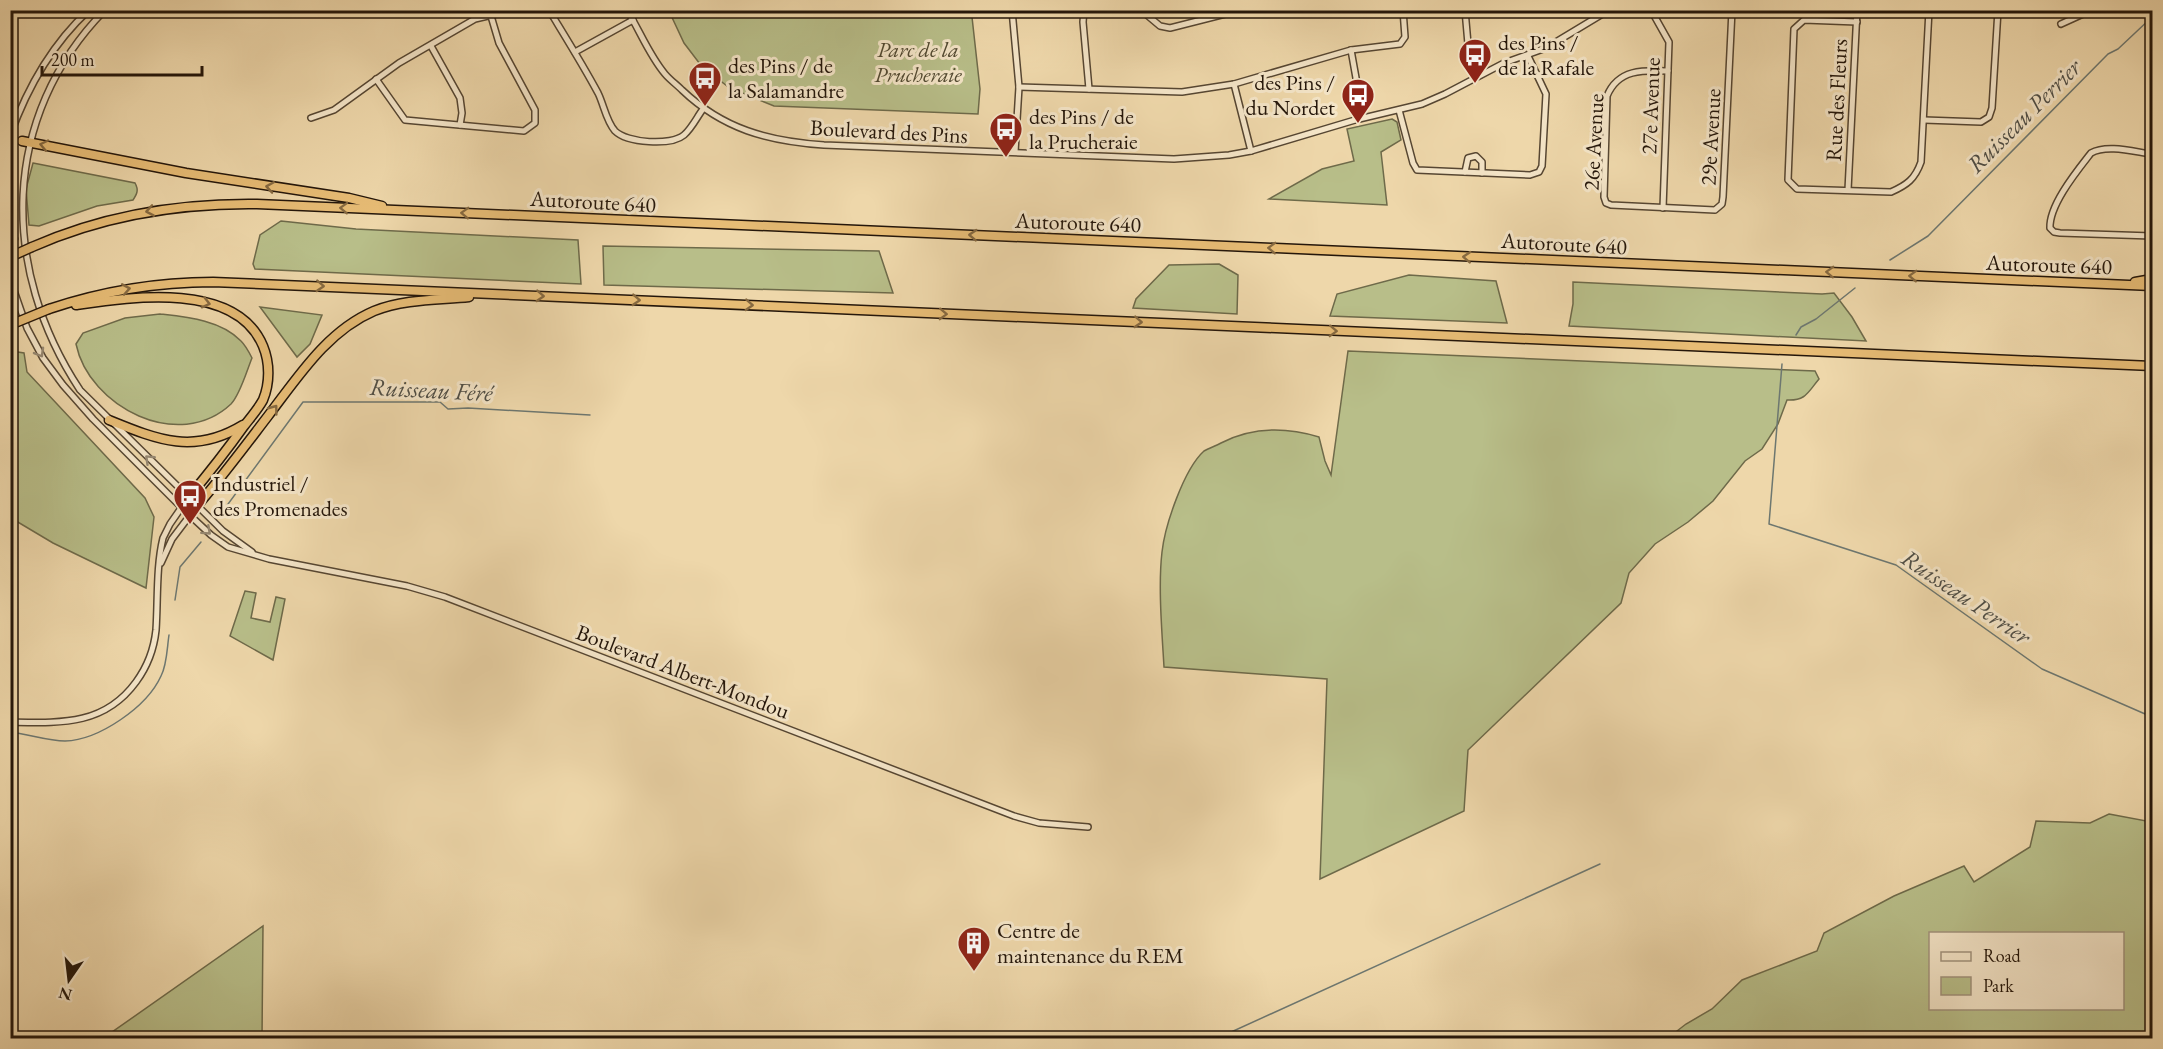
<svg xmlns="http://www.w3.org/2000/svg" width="2163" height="1049" viewBox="0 0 2163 1049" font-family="'EB Garamond',serif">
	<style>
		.green { fill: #b8be89; stroke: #6e6a4a; stroke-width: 1.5; fill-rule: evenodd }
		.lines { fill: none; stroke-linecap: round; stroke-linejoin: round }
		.stream { stroke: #6d7770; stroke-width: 1.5 }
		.minor-casing { stroke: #564632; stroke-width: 8 }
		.highway-casing { stroke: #24160a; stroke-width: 11 }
		.minor { stroke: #f4e5c8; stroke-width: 5 }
		.highway { stroke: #e7bc75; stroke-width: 8 }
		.highway-bridge-casing { stroke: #24160a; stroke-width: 11; stroke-linecap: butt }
		.highway-bridge { stroke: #e7bc75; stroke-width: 8 }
		.oneway { stroke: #866940 }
		.oneway2 { stroke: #968872 }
		.labels { text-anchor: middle; stroke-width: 6; stroke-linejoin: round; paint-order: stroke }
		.poi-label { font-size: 22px; fill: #24160a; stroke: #f4e5c8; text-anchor: start }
		.park-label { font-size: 22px; font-style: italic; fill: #504830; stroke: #f4e5c8 }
		.street-label { font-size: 22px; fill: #24160a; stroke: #f4e5c8 }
		.water-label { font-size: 24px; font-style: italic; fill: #4f4e46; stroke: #f4e5c8 }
	</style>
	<rect width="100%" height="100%" fill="#eed7aa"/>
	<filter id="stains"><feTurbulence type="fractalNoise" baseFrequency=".00333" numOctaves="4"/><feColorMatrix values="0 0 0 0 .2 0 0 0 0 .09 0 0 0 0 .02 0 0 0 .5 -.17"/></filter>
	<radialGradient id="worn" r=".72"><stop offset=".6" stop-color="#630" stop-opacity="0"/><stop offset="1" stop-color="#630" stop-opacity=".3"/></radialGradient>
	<!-- green -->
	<g class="green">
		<polygon points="669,11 974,11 972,17 980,89 978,114 774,106 730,88 703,68 684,43"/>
		<polygon points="1392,119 1397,122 1401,140 1381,152 1387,205 1269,199 1322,169 1354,161 1347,129"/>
		<path d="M33 163 135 183C139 190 137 194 133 200L97 206 39 226 29 225 26 189Z"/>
		<polygon points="281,221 356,229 578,240 581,284 255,269 253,264 260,235"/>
		<polygon points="603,246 879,251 893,293 604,285"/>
		<polygon points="1219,264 1238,275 1237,314 1133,308 1136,299 1169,265"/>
		<polygon points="1409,275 1496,281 1507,323 1330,316 1337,294"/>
		<polygon points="1573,282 1822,294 1834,293 1852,317 1866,341 1569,326 1573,304"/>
		<polygon points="260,307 322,315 310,344 297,357"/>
		<path d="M160 314C187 317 221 320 241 341 246 346 249 352 252 358 247 370 240 395 231 404 179 453 89 407 76 344L83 333 125 318Z"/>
		<polygon points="11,351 24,353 27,372 145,498 154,517 146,588 53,543 11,518"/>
		<path d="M1348 351 1815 371 1819 379C1808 392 1806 401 1787 400L1778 424 1762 449 1745 461 1713 501 1688 522 1655 544 1629 573 1621 603 1468 750 1464 811 1320 879 1327 679 1164 667C1162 632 1158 586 1162 552 1165 525 1184 469 1204 451 1209 448 1216 446 1221 443 1252 427 1286 427 1319 437L1325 461 1331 475Z"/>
		<polygon points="245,591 256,593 251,618 270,622 276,597 285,599 273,660 230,636"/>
		<path d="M2109 814 2152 822V1038H1668L1686 1024 1712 1009 1742 980 1817 951 1824 933 1894 896 1964 866 1974 882 2030 847 2036 821 2090 823ZM1930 934H2122V1008H1930Z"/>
		<polygon points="263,926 262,1038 105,1038 105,1037"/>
	</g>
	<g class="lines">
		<!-- stream -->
		<g class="stream">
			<polyline points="1890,260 1928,236 2108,54 2118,49 2152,17"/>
			<polyline points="1796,335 1801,327 1816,319 1855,288"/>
			<polyline points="1782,364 1769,524 1896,565 2042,669 2152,717"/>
			<polyline points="220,515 303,402 440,402 448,409 468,408 590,415"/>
			<polyline points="175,600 180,567 201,542"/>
			<path d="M10 732C28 734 48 741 65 741 99 740 147 707 161 676 167 665 167 648 169 635"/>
			<polyline points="1218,1038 1600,864"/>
		</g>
		<defs>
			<g id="minor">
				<path d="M105 10C0 117 0 269 80 390L223 531 252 552"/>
				<path d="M549 10C566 38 583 65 598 93 604 105 606 121 615 131 627 143 671 146 684 135 692 128 697 117 703 109"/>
				<path d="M627 10C640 31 649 55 665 74 670 80 676 84 682 90 723 129 767 141 824 145L1174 159 1229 155 1251 151 1355 120 1422 104 1445 94 1504 63 1546 48 1609 10"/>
				<polyline points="1012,10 1019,87 1015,152"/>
				<polyline points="1084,10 1083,22 1089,89"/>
				<polyline points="1141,10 1160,26 1170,28 1241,10"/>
				<polyline points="1465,10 1468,44 1480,75"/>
				<polyline points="1651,10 1669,42 1663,208"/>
				<path d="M1857 22 1804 20 1794 29 1788 180 1797 189 1891 192C1907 185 1915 179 1921 162L1929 10"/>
				<polyline points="2061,24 2083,14 2085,10"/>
				<polyline points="431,46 460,98 462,113 460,125"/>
				<polyline points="1351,50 1363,117"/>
				<polyline points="575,52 633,20"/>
				<path d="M1668 71C1643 70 1618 69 1607 96L1604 197 1606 203 1611 205 1715 210 1722 204 1723 197 1732 10"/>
				<polyline points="376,79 405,120 524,131 535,123 535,110 499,43 491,16"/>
				<polyline points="1234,84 1251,151"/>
				<polyline points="1019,87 1182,92 1234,84 1351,50 1400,44 1405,37 1403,10"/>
				<polyline points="1399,110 1413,163 1417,170 1530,175 1539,172 1542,166 1546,94 1528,56"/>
				<polyline points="311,118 334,110 399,63 475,19 514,10"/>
				<polyline points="1924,120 1981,122 1989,117 1992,108 1998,10"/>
				<path d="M10 136C27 88 51 45 89 10"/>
				<path d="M2152 154C2135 152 2107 144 2091 153 2077 171 2049 205 2050 228L2054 232 2060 233 2152 236"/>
				<polyline points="1465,172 1468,158 1476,156 1482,162 1482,173"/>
				<polyline points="1848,190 1857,10"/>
				<polyline points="10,279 27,328 43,358 63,385 93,419 181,507 211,535 228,547 269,559 407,586 445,597 1014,816 1039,823 1088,827"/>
				<polyline points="161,563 172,539 197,506"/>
				<path d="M10 722C60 723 104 726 136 682 147 667 154 649 156 630 158 600 156 567 163 538L170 524 188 498"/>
			</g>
			<g id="highway">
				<polyline points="22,141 186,173 349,198 382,206"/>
				<polyline points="10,240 13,239"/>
				<path d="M32 247C104 215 179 203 257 204L2152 286"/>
				<polyline points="2135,282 2152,279"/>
				<path d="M76 305C131 297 236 281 263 346 270 363 270 383 263 400 258 409 251 417 244 426 227 450 208 474 188 498"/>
				<path d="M49 309C103 291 157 282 213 282L2152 366"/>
				<path d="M109 420C158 440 194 455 243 425"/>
				<path d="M197 506C222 477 245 446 268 416 298 377 327 331 374 311 404 299 438 300 469 297"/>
			</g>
		</defs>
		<!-- minor casing -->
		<use href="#minor" class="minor-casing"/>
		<!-- highway casing -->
		<use href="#highway" class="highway-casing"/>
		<!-- minor -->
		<use href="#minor" class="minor"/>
		<!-- highway -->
		<use href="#highway" class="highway"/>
		<defs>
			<g id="highway-bridge">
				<polyline points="10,257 32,247"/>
				<polyline points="10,325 49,309"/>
			</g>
		</defs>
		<!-- highway-bridge casing -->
		<use href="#highway-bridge" class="highway-bridge-casing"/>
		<!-- highway-bridge -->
		<use href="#highway-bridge" class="highway-bridge"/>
	</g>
	<!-- one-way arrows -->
	<defs><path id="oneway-chevron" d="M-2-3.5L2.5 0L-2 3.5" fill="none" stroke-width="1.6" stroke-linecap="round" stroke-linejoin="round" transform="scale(1.5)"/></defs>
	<g class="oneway">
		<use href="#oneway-chevron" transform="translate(44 145) rotate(-168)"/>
		<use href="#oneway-chevron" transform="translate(270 187) rotate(-171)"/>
		<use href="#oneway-chevron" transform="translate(344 208) rotate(-178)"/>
		<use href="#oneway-chevron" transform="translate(150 211) rotate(170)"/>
		<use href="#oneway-chevron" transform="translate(465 213) rotate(-178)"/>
		<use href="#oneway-chevron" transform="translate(973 235) rotate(-177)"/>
		<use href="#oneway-chevron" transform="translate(1272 248) rotate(-178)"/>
		<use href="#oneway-chevron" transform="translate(1467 257) rotate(-177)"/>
		<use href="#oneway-chevron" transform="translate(1830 272) rotate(-178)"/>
		<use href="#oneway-chevron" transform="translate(1913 276) rotate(-178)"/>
		<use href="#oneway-chevron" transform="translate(320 286) rotate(3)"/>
		<use href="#oneway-chevron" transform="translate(126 289) rotate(-10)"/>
		<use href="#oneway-chevron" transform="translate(540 296) rotate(3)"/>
		<use href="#oneway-chevron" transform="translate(636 300) rotate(3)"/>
		<use href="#oneway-chevron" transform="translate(206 303) rotate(14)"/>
		<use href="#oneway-chevron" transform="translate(749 305) rotate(3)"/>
		<use href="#oneway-chevron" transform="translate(943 314) rotate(2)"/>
		<use href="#oneway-chevron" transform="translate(1138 322) rotate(3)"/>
		<use href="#oneway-chevron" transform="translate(1333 331) rotate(2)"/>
		<use href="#oneway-chevron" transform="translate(274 409) rotate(-53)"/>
	</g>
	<g class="oneway2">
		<use href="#oneway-chevron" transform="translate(40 353) rotate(60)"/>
		<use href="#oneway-chevron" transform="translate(149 459) rotate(-136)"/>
		<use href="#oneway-chevron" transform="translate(207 531) rotate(42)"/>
	</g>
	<!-- icons -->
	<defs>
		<symbol id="bus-pin" viewBox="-11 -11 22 30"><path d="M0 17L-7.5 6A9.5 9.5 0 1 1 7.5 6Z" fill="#8f2418" stroke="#f4e5c8"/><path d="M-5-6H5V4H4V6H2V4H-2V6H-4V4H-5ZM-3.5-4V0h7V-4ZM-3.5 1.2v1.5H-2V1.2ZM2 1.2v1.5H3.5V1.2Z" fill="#fff"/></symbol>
		<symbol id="building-pin" viewBox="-11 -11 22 30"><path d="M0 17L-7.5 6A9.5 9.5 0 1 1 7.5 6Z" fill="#8f2418" stroke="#f4e5c8"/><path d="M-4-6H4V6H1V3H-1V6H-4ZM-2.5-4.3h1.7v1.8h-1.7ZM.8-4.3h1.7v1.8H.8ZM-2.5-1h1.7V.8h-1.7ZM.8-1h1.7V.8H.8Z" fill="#fff"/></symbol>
	</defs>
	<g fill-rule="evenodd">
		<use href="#bus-pin" x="1456" y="36" width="38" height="52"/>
		<use href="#bus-pin" x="686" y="59" width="38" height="52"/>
		<use href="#bus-pin" x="1339" y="76" width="38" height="52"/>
		<use href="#bus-pin" x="987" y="110" width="38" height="52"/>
		<use href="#bus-pin" x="171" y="477" width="38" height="52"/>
		<use href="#building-pin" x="955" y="924" width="38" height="52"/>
	</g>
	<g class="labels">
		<!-- poi labels -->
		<g class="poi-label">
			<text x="1498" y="50">des Pins /<tspan x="1498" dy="25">de la Rafale</tspan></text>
			<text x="728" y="73">des Pins / de<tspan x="728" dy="25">la Salamandre</tspan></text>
			<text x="1335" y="90" text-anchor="end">des Pins /<tspan x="1335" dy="25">du Nordet</tspan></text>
			<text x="1029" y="124">des Pins / de<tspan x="1029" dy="25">la Prucheraie</tspan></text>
			<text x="213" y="491">Industriel /<tspan x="213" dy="25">des Promenades</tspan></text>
			<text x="997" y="938">Centre de<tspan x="997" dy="25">maintenance du REM</tspan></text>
		</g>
		<!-- park labels -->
		<g class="park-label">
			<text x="918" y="57">Parc de la<tspan x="918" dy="25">Prucheraie</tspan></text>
		</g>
		<!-- street labels -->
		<g class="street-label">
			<text transform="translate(1836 100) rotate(-87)" y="8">Rue des Fleurs</text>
			<text transform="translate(1650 106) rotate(-88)" y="8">27e Avenue</text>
			<text transform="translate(889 131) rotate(3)" y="8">Boulevard des Pins</text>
			<text transform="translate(1710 137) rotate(-87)" y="8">29e Avenue</text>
			<text transform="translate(1593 142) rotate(-87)" y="8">26e Avenue</text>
			<text transform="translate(593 201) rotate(3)" y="8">Autoroute 640</text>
			<text transform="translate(1078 222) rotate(2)" y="8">Autoroute 640</text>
			<text transform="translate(1564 243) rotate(3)" y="8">Autoroute 640</text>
			<text transform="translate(2049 264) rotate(2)" y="8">Autoroute 640</text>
			<text transform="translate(683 671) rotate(21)" y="8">Boulevard Albert-Mondou</text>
		</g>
		<!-- water labels -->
		<g class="water-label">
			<text transform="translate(2024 116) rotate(-45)" y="8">Ruisseau Perrier</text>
			<text transform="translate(431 390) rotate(3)" y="8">Ruisseau Féré</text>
			<text transform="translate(1966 597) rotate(34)" y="8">Ruisseau Perrier</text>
		</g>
	</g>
	<!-- margin -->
	<rect width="2163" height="1049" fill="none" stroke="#eed7aa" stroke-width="36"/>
	<rect x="12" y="12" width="2139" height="1025" fill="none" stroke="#24160a" stroke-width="3"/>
	<rect x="18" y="18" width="2127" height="1013" fill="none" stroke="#24160a" stroke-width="1.5"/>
	<!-- legend -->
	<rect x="1929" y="932" width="195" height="78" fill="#f4e5c8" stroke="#a1927c" stroke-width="1.5"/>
	<rect x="1941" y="952" width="30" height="9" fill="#f4e5c8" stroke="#a1927c" stroke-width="1.5"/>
	<text x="1983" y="962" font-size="18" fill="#24160a">Road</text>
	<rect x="1941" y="977" width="30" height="18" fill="#b8be89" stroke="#a1927c" stroke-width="1.5"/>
	<text x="1983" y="992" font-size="18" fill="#24160a">Park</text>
	<!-- north arrow -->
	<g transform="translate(69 980) rotate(194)" stroke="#f4e5c8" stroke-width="4.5" paint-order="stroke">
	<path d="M0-4.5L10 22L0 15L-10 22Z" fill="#24160a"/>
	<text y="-9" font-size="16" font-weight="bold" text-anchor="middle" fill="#24160a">N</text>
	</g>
	<!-- scale -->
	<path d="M42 66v9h160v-9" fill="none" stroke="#24160a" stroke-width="3"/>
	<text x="51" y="66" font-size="18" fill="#24160a" stroke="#f4e5c8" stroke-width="4.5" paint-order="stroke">200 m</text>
	<rect width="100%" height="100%" filter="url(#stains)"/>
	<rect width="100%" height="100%" fill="url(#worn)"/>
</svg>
